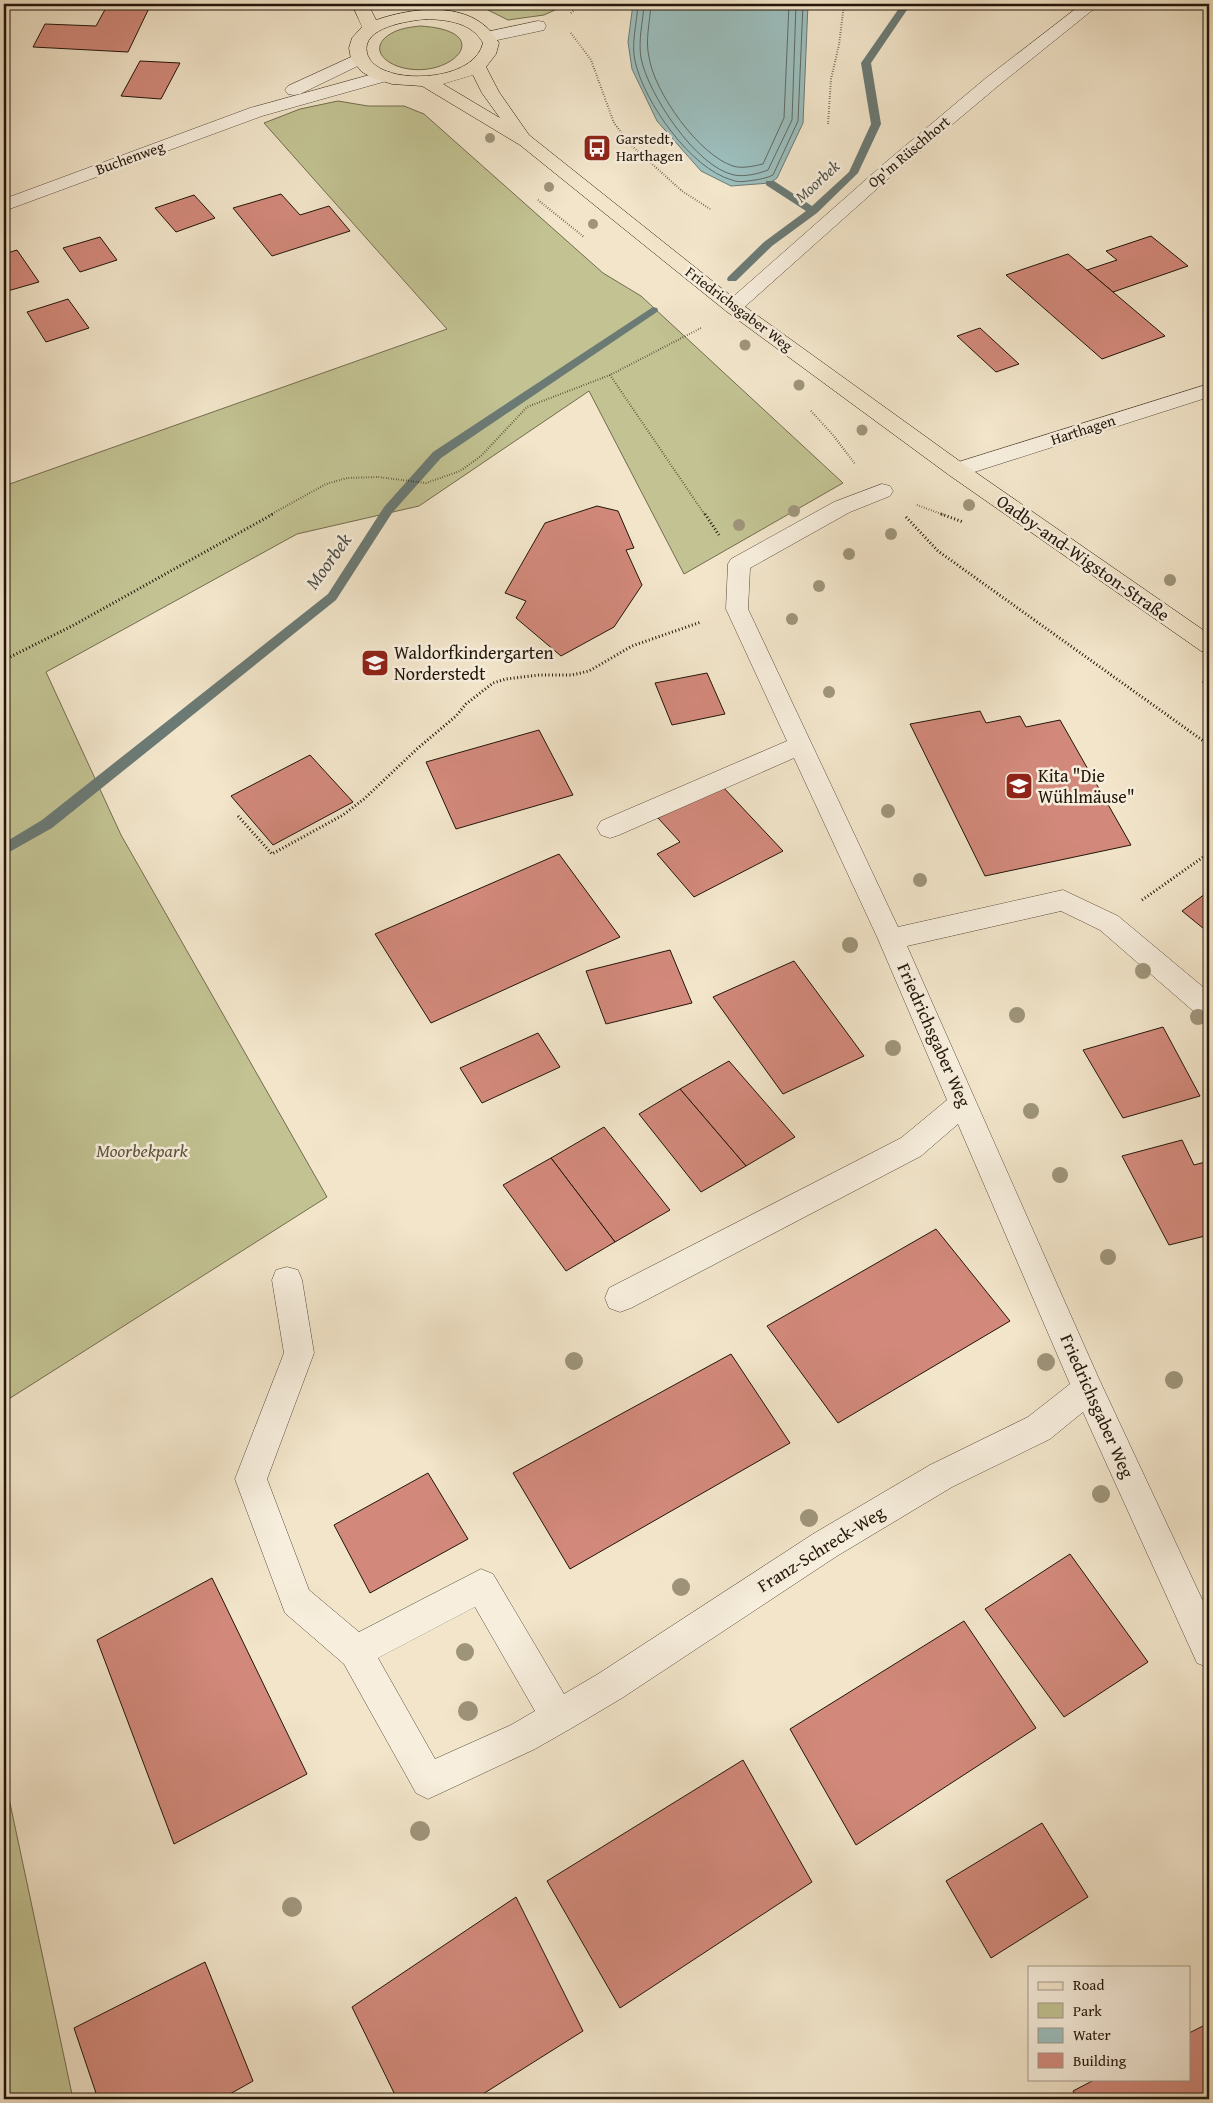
<svg xmlns="http://www.w3.org/2000/svg" width="1213" height="2103" viewBox="0 0 1213 2103" font-family="'Gentium Book Plus',serif">
	<style>
		.green { fill: #c2c292; stroke: #726c4e }
		.water { fill: #9cbebd; stroke: #6b7a75 }
		.lines { fill: none; stroke-linecap: round; stroke-linejoin: round }
		.shore { stroke: #5f6a63; stroke-width: 1 }
		.stream { fill: #6b7a75; fill-rule: evenodd }
		.building { fill: #d2897b; stroke: #221509 }
		.minor-casing { stroke: #564939; stroke-width: 1 }
		.major-casing { stroke: #221509; stroke-width: 1 }
		.path-far1 { stroke: #221509; stroke-width: 2; stroke-dasharray: 0.5 2; stroke-linecap: butt }
		.path { stroke: #221509; stroke-width: 3; stroke-dasharray: 1 2.5; stroke-linecap: butt }
		.minor { fill: #f7eedd; fill-rule: evenodd }
		.major { fill: #f2e5ca; fill-rule: evenodd }
		.tree { fill: #9e947a }
		.labels { text-anchor: middle; stroke-width: 5; stroke-linejoin: round; paint-order: stroke }
		.far-poi-label { font-size: 15px; fill: #221509; stroke: #f7eedd; text-anchor: start }
		.far-street-label { font-size: 15px; fill: #221509; stroke: #f7eedd }
		.far-water-label { font-size: 16px; font-style: italic; fill: #4d5048; stroke: #f7eedd }
		.street-label { font-size: 18px; fill: #221509; stroke: #f7eedd }
		.poi-label { font-size: 18px; fill: #221509; stroke: #f7eedd; text-anchor: start }
		.park-label { font-size: 18px; font-style: italic; fill: #5a5239; stroke: #f7eedd }
		.water-label { font-size: 19px; font-style: italic; fill: #4d5048; stroke: #f7eedd }
	</style>
	<rect width="100%" height="100%" fill="#f2e5ca"/>
	<filter id="stains"><feTurbulence type="fractalNoise" baseFrequency=".004" numOctaves="4"/><feColorMatrix values="0 0 0 0 .2 0 0 0 0 .09 0 0 0 0 .02 0 0 0 .5 -.17"/></filter>
	<radialGradient id="worn" r=".72"><stop offset=".6" stop-color="#630" stop-opacity="0"/><stop offset="1" stop-color="#630" stop-opacity=".3"/></radialGradient>
	<!-- green -->
	<g class="green">
		<polygon points="459,4 568,4 544,15 508,20 486,9"/>
		<path d="M420 26C502 31 447 84 397 66 376 58 373 42 394 32 402 28 412 27 420 26Z"/>
		<polygon points="338,101 368,106 404,106 424,114 603,273 641,296 843,483 684,574 589,391 419,506 297,534 46,672 121,835 327,1197 4,1402 4,486 447,329 264,123 300,109"/>
		<polygon points="4,1775 73,2099 4,2099"/>
	</g>
	<!-- water -->
	<polygon class="water" points="633,4 808,4 803,123 777,178 770,183 731,186 701,171 657,121 632,69 628,42"/>
	<g class="lines">
		<!-- shore -->
		<g class="shore">
			<path d="M638 4C637 23 631 43 635 61 644 102 691 169 732 180 739 183 747 181 755 180 761 179 767 178 773 175L798 121 803 4"/>
			<path d="M644 4C643 22 638 40 641 58 648 94 696 167 734 175 744 177 758 174 768 170L792 120 796 4"/>
			<path d="M651 4C650 22 645 40 649 57 654 92 699 155 733 166 742 169 754 166 763 164L784 118 789 4"/>
		</g>
		<!-- stream -->
		<g class="stream">
			<polygon points="902,4 911,4 871,63 881,124 858,173 817,213 772,246 736,281 728,281 727,279 728,277 764,242 806,211 766,185 766,181 774,181 812,206 849,172 871,124 861,63"/>
			<polygon points="653,307 657,308 658,310 657,312 441,458 392,513 336,600 52,828 4,855 4,843 42,820 328,594 384,507 433,452"/>
		</g>
	</g>
	<!-- building -->
	<g class="building">
		<polygon points="108,4 151,4 128,52 33,47 45,24 96,26"/>
		<polygon points="140,61 180,63 161,99 121,96"/>
		<polygon points="281,194 300,215 329,206 350,231 272,256 233,208"/>
		<polygon points="194,195 215,218 176,232 155,208"/>
		<polygon points="1151,236 1188,266 1113,292 1087,270 1117,260 1106,251"/>
		<polygon points="100,237 117,260 80,272 63,248"/>
		<polygon points="17,250 39,282 4,292 4,254"/>
		<polygon points="1068,254 1113,292 1165,336 1102,359 1006,275"/>
		<polygon points="68,299 89,328 46,342 27,312"/>
		<polygon points="980,328 1019,364 996,372 957,336"/>
		<polygon points="597,506 618,511 634,548 626,550 642,585 614,627 561,656 516,618 526,601 505,593 545,523"/>
		<polygon points="707,673 725,714 672,725 655,683"/>
		<polygon points="980,711 986,723 1020,716 1026,727 1060,720 1131,845 985,876 910,724"/>
		<polygon points="539,730 573,795 456,829 426,762"/>
		<polygon points="310,755 353,802 273,845 231,796"/>
		<polygon points="722,786 783,851 694,897 657,854 680,842 658,818"/>
		<polygon points="559,854 620,937 431,1023 375,934"/>
		<polygon points="1209,891 1209,933 1182,911"/>
		<polygon points="670,950 692,1003 606,1024 586,971"/>
		<polygon points="794,961 864,1056 783,1094 713,997"/>
		<polygon points="1163,1027 1200,1096 1123,1118 1083,1050"/>
		<polygon points="538,1033 560,1067 482,1103 460,1068"/>
		<polygon points="729,1061 795,1137 746,1166 680,1089"/>
		<polygon points="680,1089 746,1166 701,1192 639,1114"/>
		<polygon points="604,1127 670,1210 615,1242 551,1158"/>
		<polygon points="1182,1140 1194,1165 1209,1161 1209,1235 1169,1245 1122,1156"/>
		<polygon points="551,1158 615,1242 566,1271 503,1185"/>
		<polygon points="936,1229 1010,1321 838,1423 767,1326"/>
		<polygon points="731,1354 790,1443 570,1569 513,1473"/>
		<polygon points="428,1473 468,1539 370,1593 334,1525"/>
		<polygon points="1070,1554 1148,1662 1064,1717 985,1609"/>
		<polygon points="212,1578 307,1774 174,1844 97,1640"/>
		<polygon points="964,1621 1036,1728 856,1845 790,1729"/>
		<polygon points="743,1760 812,1882 620,2008 547,1881"/>
		<polygon points="1042,1823 1088,1897 991,1958 946,1881"/>
		<polygon points="516,1897 583,2031 475,2099 397,2099 352,2007"/>
		<polygon points="205,1962 253,2081 221,2099 98,2099 74,2028"/>
		<polygon points="1207,2024 1209,2028 1209,2099 1077,2099 1073,2091 1096,2079 1189,2079 1189,2033"/>
	</g>
	<g class="lines">
		<defs>
			<g id="minor">
				<polygon points="1082,4 1100,4 998,86 898,170 740,311 733,313 726,311 723,307 726,303 886,162 986,78"/>
				<polygon points="538,21 544,22 546,26 544,30 488,42 482,41 480,37 482,33"/>
				<polygon points="360,53 366,54 369,58 366,62 300,94 294,95 288,94 285,90 288,86"/>
				<polygon points="384,71 390,72 393,76 390,80 262,116 4,211 4,199 250,108"/>
				<polygon points="1209,384 1209,397 965,475 957,477 949,475 946,470 949,465"/>
				<path d="M882 484 890 486 893 491 890 496 850 512 750 568 748 609 898 927 1063 890 1118 916 1209 992V1019L1199 1016 1100 930 1061 911 907 946 1099 1379 1209 1614V1668L1197 1663 1083 1412 1050 1439 952 1487 837 1556 622 1698 570 1729 535 1749 428 1799 416 1793 344 1664 285 1613 235 1479 284 1353 272 1280 276 1270 287 1267 298 1270 302 1280 314 1353 267 1479 309 1590 359 1632 481 1569 493 1574 564 1694 598 1674 813 1534 930 1465 1028 1417 1070 1384 958 1124 921 1156 631 1308 620 1312 609 1308 605 1298 609 1288 901 1138 947 1100 878 939 794 758 619 835 610 838 601 835 597 828 601 821 787 741 726 609 728 564 731 559 834 502ZM475 1607 535 1711 511 1725 435 1759 378 1658Z"/>
			</g>
			<path id="major" d="M352 4H368L376 20C417 6 475 0 499 43L496 54 486 67 499 92 529 135 740 303 965 465 1209 634V653L1201 651 949 475 726 311 520 145 422 86 392 84 373 78 362 72 351 59 349 48 352 38 362 27ZM426 19C448 20 471 22 483 43 475 77 413 82 386 71 378 68 369 62 367 53 361 27 408 21 426 19ZM473 75 482 93 500 118 443 84Z"/>
		</defs>
		<!-- minor casing -->
		<use href="#minor" class="minor-casing"/>
		<!-- major casing -->
		<use href="#major" class="major-casing"/>
		<!-- path-far1 -->
		<g class="path-far1">
			<polyline points="571,13 580,4"/>
			<polyline points="571,33 591,60 614,123 632,146 682,191 710,209"/>
			<polyline points="828,124 831,79 839,45 844,4"/>
			<polyline points="538,200 584,237"/>
			<polyline points="610,375 705,515"/>
			<polyline points="811,411 833,435 855,464"/>
			<polyline points="917,505 944,515"/>
			<polyline points="270,515 326,484 347,478 378,477 426,483 460,471 481,456 527,407 610,375 701,328"/>
		</g>
		<!-- path -->
		<g class="path">
			<polyline points="705,514 719,535"/>
			<polyline points="941,514 963,522"/>
			<polyline points="906,517 938,551 1209,745"/>
			<polyline points="4,660 72,626 273,514"/>
			<polyline points="1203,681 1209,686"/>
			<polyline points="238,816 272,854 343,815 364,799 418,748 456,716 466,704 493,683 506,679 539,675 572,675 589,671 632,646 701,622"/>
			<polyline points="1142,900 1209,853"/>
		</g>
		<!-- minor -->
		<use href="#minor" class="minor"/>
		<!-- major -->
		<use href="#major" class="major"/>
	</g>
	<!-- trees -->
	<g class="tree">
		<circle cx="490" cy="138" r="5"/>
		<circle cx="549" cy="187" r="5"/>
		<circle cx="593" cy="224" r="5"/>
		<circle cx="745" cy="345" r="5.5"/>
		<circle cx="799" cy="385" r="5.5"/>
		<circle cx="862" cy="430" r="5.5"/>
		<circle cx="969" cy="505" r="6"/>
		<circle cx="794" cy="511" r="6"/>
		<circle cx="739" cy="525" r="6"/>
		<circle cx="891" cy="534" r="6"/>
		<circle cx="849" cy="554" r="6"/>
		<circle cx="1170" cy="580" r="6"/>
		<circle cx="819" cy="586" r="6"/>
		<circle cx="792" cy="619" r="6"/>
		<circle cx="829" cy="692" r="6"/>
		<circle cx="888" cy="811" r="7"/>
		<circle cx="920" cy="880" r="7"/>
		<circle cx="850" cy="945" r="8"/>
		<circle cx="1143" cy="971" r="8"/>
		<circle cx="1017" cy="1015" r="8"/>
		<circle cx="1198" cy="1017" r="8"/>
		<circle cx="893" cy="1048" r="8"/>
		<circle cx="1031" cy="1111" r="8"/>
		<circle cx="1060" cy="1175" r="8"/>
		<circle cx="1108" cy="1257" r="8"/>
		<circle cx="574" cy="1361" r="9"/>
		<circle cx="1046" cy="1362" r="9"/>
		<circle cx="1174" cy="1380" r="9"/>
		<circle cx="1101" cy="1494" r="9"/>
		<circle cx="809" cy="1518" r="9"/>
		<circle cx="681" cy="1587" r="9"/>
		<circle cx="465" cy="1652" r="9"/>
		<circle cx="468" cy="1711" r="10"/>
		<circle cx="420" cy="1831" r="10"/>
		<circle cx="292" cy="1907" r="10"/>
	</g>
	<!-- icons -->
	<defs>
		<symbol id="bus-square" viewBox="-11 -11 22 22"><rect x="-9" y="-9" width="18" height="18" rx="4" fill="#8f2418" stroke="#f7eedd"/><path d="M-5-6H5V4H4V6H2V4H-2V6H-4V4H-5ZM-3.5-4V0h7V-4ZM-3.5 1.2v1.5H-2V1.2ZM2 1.2v1.5H3.5V1.2Z" fill="#fff"/></symbol>
		<symbol id="school-square" viewBox="-11 -11 22 22"><rect x="-9" y="-9" width="18" height="18" rx="4" fill="#8f2418" stroke="#f7eedd"/><path d="M0-5L7-2L0 1L-7-2ZM-4 1L0 2.5L4 1V4Q0 6-4 4Z" fill="#fff"/></symbol>
	</defs>
	<g fill-rule="evenodd">
		<use href="#bus-square" x="581" y="132" width="32" height="32"/>
		<use href="#school-square" x="359" y="647" width="32" height="32"/>
		<use href="#school-square" x="1003" y="770" width="32" height="32"/>
	</g>
	<g class="labels">
		<!-- far-poi labels -->
		<g class="far-poi-label">
			<text x="616" y="144">Garstedt,<tspan x="616" dy="17">Harthagen</tspan></text>
		</g>
		<!-- far-street labels -->
		<g class="far-street-label">
			<text transform="translate(909 152) rotate(-40)" y="5">Op'm Rüschhort</text>
			<text transform="translate(130 158) rotate(-20)" y="5">Buchenweg</text>
			<text transform="translate(739 309) rotate(37)" y="5">Friedrichsgaber Weg</text>
			<text transform="translate(1083 430) rotate(-18)" y="5">Harthagen</text>
		</g>
		<!-- far-water labels -->
		<g class="far-water-label">
			<text transform="translate(817 181) rotate(-42)" y="6">Moorbek</text>
		</g>
		<!-- street labels -->
		<g class="street-label">
			<text transform="translate(1083 558) rotate(35)" y="6">Oadby-and-Wigston-Straße</text>
			<text transform="translate(934 1035) rotate(66)" y="6">Friedrichsgaber Weg</text>
			<text transform="translate(1097 1406) rotate(66)" y="6">Friedrichsgaber Weg</text>
			<text transform="translate(821 1549) rotate(-32)" y="6">Franz-Schreck-Weg</text>
		</g>
		<!-- poi labels -->
		<g class="poi-label">
			<text x="394" y="659">Waldorfkindergarten<tspan x="394" dy="21">Norderstedt</tspan></text>
			<text x="1038" y="782">Kita "Die<tspan x="1038" dy="21">Wühlmäuse"</tspan></text>
		</g>
		<!-- park labels -->
		<g class="park-label">
			<text x="142" y="1157">Moorbekpark</text>
		</g>
		<!-- water labels -->
		<g class="water-label">
			<text transform="translate(328 561) rotate(-54)" y="7">Moorbek</text>
		</g>
	</g>
	<!-- margin -->
	<rect width="1213" height="2103" fill="none" stroke="#f2e5ca" stroke-width="20"/>
	<rect x="5" y="5" width="1203" height="2093" fill="none" stroke="#221509" stroke-width="2.5"/>
	<rect x="10" y="10" width="1193" height="2083" fill="none" stroke="#221509"/>
	<!-- legend -->
	<rect x="1028" y="1966" width="162" height="115" fill="#f7eedd" stroke="#a29788"/>
	<rect x="1038" y="1982" width="25" height="8" fill="#f2e5ca" stroke="#a29788"/>
	<text x="1073" y="1990" font-size="15" fill="#221509">Road</text>
	<rect x="1038" y="2003" width="25" height="15" fill="#c2c292" stroke="#a29788"/>
	<text x="1073" y="2016" font-size="15" fill="#221509">Park</text>
	<rect x="1038" y="2028" width="25" height="15" fill="#9cbebd" stroke="#a29788"/>
	<text x="1073" y="2040" font-size="15" fill="#221509">Water</text>
	<rect x="1038" y="2053" width="25" height="15" fill="#d2897b" stroke="#a29788"/>
	<text x="1073" y="2066" font-size="15" fill="#221509">Building</text>
	<rect width="100%" height="100%" filter="url(#stains)"/>
	<rect width="100%" height="100%" fill="url(#worn)"/>
</svg>
